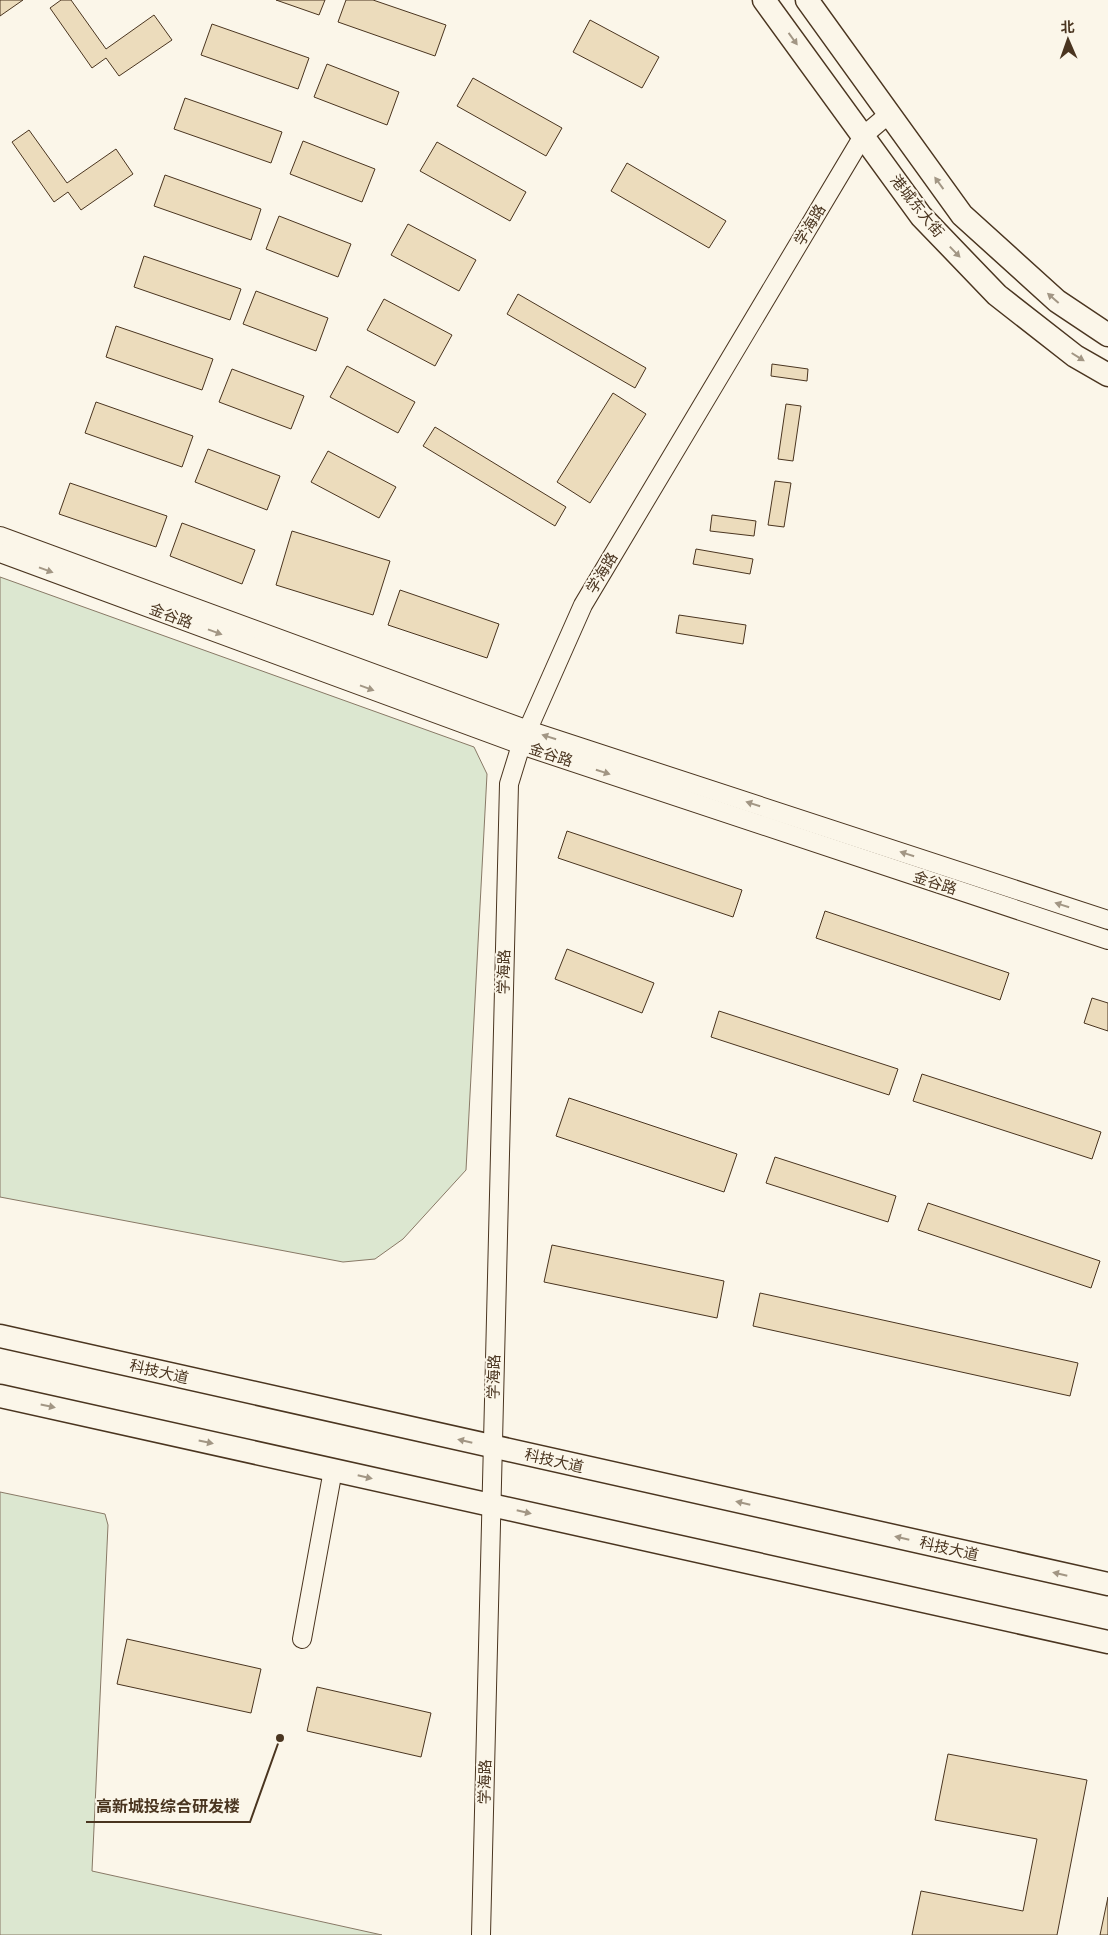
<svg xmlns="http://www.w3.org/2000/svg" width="1108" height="1935" viewBox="0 0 1108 1935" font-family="'Open Sans','Noto Sans SC',sans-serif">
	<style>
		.green { fill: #dce7d0; stroke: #887966 }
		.building { fill: #ecdcbc; stroke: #4a3520 }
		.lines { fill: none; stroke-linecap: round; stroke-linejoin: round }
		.minor-casing { stroke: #4a3520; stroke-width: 20 }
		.major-casing { stroke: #4a3520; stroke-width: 25 }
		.minor { stroke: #fbf6e9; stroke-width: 18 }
		.major { stroke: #fbf6e9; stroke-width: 22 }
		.oneway { fill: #a29684 }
		.labels { text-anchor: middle; stroke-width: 4; stroke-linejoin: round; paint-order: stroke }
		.street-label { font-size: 15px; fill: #4a3520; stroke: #fbf6e9 }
		.leader { fill: none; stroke: #4a3520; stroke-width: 2 }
		.callout-dot { fill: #4a3520; stroke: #fbf6e9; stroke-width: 2 }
		.callout-label { font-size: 16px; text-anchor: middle; font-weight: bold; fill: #4a3520; stroke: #fbf6e9; stroke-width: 4; stroke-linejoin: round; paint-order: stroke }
	</style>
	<rect width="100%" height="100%" fill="#fbf6e9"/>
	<!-- green -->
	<g class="green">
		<polygon points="0,577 474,747 487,774 466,1170 403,1239 375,1259 343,1262 0,1197"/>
		<polygon points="0,1492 105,1514 108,1525 92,1871 382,1935 0,1935"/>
	</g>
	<!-- building -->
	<g class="building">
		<polygon points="0,0 23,0 0,16"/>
		<polygon points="61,0 71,0 106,49 154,15 172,40 119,76 106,58 92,68 50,8"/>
		<polygon points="276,0 325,0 319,15"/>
		<polygon points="346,0 373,0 446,25 435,56 338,22"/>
		<polygon points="590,20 659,57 642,88 573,52"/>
		<polygon points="212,24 309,58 298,89 201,55"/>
		<polygon points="327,64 399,92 387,125 314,97"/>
		<polygon points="473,78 562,128 546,156 457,106"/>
		<polygon points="185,98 282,132 271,163 174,129"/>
		<polygon points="29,130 67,183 116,149 133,174 81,210 68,192 54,202 12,142"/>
		<polygon points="303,141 375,169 362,202 290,174"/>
		<polygon points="437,142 526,192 510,221 420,171"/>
		<polygon points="627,163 726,221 709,248 611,191"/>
		<polygon points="165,175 261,209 251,240 154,206"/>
		<polygon points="279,216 351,244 338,277 266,249"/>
		<polygon points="408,224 476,260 459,291 391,255"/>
		<polygon points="144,256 241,289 230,320 134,287"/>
		<polygon points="256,291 328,318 316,351 243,324"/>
		<polygon points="518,294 646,368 635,388 507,314"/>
		<polygon points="384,299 452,335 435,366 367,330"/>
		<polygon points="116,326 213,359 202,390 106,357"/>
		<polygon points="772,364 808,369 807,381 771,376"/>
		<polygon points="347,366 415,402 398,433 330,397"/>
		<polygon points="232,369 304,396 291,429 219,402"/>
		<polygon points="613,393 646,414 590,503 557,482"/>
		<polygon points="96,402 193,436 182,467 85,433"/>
		<polygon points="786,404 801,406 793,461 778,459"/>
		<polygon points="435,427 566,507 555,526 423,446"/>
		<polygon points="208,449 280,476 267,510 195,482"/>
		<polygon points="328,451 396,487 379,518 311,482"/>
		<polygon points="775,481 791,483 784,527 768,525"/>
		<polygon points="70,483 167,516 156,547 59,514"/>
		<polygon points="712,515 756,521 754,536 710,531"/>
		<polygon points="182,523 255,550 242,584 170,556"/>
		<polygon points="292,531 390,561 373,615 276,585"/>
		<polygon points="696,549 753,559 750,574 693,564"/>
		<polygon points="400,590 499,624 487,658 388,625"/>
		<polygon points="679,615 746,625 743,644 676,633"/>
		<polygon points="567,831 742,890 733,917 558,858"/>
		<polygon points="825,911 1009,973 1000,1000 816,938"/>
		<polygon points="567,949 654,983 642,1013 555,979"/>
		<polygon points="1092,998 1108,1003 1108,1031 1084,1023"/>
		<polygon points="719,1011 898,1069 889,1095 711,1037"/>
		<polygon points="922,1074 1101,1132 1092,1159 913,1101"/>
		<polygon points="569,1098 737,1154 724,1192 556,1136"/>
		<polygon points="775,1157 896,1196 888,1222 766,1183"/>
		<polygon points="928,1203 1100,1261 1091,1288 918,1230"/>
		<polygon points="552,1245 724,1281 717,1318 544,1282"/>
		<polygon points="760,1293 1078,1363 1070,1396 753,1326"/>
		<polygon points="127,1639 261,1669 251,1713 117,1684"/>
		<polygon points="317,1687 431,1713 421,1757 307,1731"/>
		<polygon points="948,1754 1087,1780 1057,1935 912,1935 921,1891 1023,1911 1037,1839 935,1820"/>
		<polygon points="1108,1897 1108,1935 1100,1935"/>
	</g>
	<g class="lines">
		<defs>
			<g id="minor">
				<polyline points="0,536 528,730 1108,920"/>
				<polyline points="0,553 521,745 1108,940"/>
				<polyline points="302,1639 333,1470"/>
				<polyline points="481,1935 509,784 521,745 583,605 863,136 889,114"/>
			</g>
			<g id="major">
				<polyline points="764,0 921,216 997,295 1075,356 1108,375"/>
				<polyline points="807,0 962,215 1057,301 1108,335"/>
				<polyline points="0,1336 1108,1584"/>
				<polyline points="0,1396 1108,1642"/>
			</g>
		</defs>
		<!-- minor casing -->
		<use href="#minor" class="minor-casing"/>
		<!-- major casing -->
		<use href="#major" class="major-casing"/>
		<!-- minor -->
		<use href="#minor" class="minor"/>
		<!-- major -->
		<use href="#major" class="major"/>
	</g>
	<!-- one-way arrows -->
	<defs><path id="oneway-solid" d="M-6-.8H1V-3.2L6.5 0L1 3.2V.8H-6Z" transform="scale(1.25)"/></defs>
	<g class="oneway">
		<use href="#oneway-solid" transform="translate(793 39) rotate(54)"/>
		<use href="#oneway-solid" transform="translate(939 183) rotate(-126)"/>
		<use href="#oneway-solid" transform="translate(955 252) rotate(46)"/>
		<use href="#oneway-solid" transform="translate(1053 298) rotate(-139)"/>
		<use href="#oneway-solid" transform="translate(1078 357) rotate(32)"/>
		<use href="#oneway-solid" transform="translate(46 570) rotate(20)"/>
		<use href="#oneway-solid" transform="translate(215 632) rotate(20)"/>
		<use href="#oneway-solid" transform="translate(367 688) rotate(20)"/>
		<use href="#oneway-solid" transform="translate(549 737) rotate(-162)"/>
		<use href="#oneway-solid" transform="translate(603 772) rotate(18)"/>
		<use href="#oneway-solid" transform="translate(753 804) rotate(-162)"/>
		<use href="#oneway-solid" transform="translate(907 854) rotate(-162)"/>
		<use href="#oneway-solid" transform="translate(1062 905) rotate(-162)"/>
		<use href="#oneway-solid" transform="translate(48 1406) rotate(12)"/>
		<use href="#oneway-solid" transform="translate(465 1441) rotate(-167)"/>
		<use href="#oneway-solid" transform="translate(206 1442) rotate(12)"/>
		<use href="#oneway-solid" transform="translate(365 1477) rotate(13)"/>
		<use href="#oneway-solid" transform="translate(743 1503) rotate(-167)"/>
		<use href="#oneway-solid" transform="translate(524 1512) rotate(13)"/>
		<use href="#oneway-solid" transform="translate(902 1538) rotate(-167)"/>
		<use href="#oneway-solid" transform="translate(1060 1574) rotate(-167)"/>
	</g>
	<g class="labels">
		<!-- street labels -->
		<g class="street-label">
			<text transform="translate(917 206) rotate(51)" y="5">港城东大街</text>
			<text transform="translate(810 225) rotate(-59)" y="5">学海路</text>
			<text transform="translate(602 573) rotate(-59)" y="5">学海路</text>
			<text transform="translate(171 616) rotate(20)" y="5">金谷路</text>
			<text transform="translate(551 755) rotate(18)" y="5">金谷路</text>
			<text transform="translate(935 883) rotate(18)" y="5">金谷路</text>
			<text transform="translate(504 972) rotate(-89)" y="5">学海路</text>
			<text transform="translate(159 1372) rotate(13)" y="5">科技大道</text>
			<text transform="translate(494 1377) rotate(-89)" y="5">学海路</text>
			<text transform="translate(554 1461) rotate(13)" y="5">科技大道</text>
			<text transform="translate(949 1549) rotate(13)" y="5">科技大道</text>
			<text transform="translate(485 1782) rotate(-89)" y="5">学海路</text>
		</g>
	</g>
	<!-- callouts -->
	<path class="leader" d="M280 1738L250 1822H86"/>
	<circle class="callout-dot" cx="280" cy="1738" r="5"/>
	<g class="callout-label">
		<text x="168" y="1812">高新城投综合研发楼</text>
	</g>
	<!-- north arrow -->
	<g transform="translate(1068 40) rotate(358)" stroke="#fbf6e9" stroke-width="4" paint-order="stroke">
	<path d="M0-4L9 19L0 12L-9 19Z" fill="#4a3520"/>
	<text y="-8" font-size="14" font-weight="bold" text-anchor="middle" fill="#4a3520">北</text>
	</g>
</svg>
